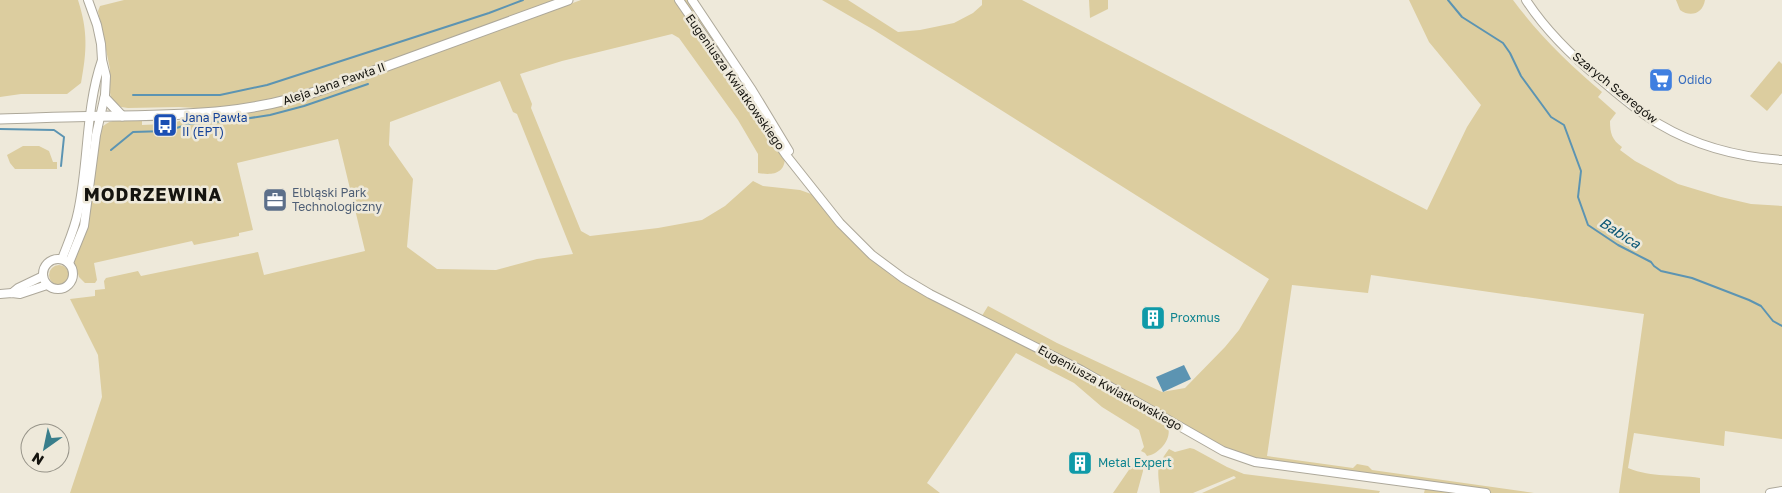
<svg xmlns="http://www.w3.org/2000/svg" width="1782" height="493" viewBox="0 0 1782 493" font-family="'Golos Text',sans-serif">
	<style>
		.green { fill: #dccd9f; fill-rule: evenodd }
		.water { fill: #5c94b2 }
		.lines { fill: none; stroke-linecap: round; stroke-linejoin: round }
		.stream { stroke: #5c94b2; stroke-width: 2 }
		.minor-casing { stroke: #ada89a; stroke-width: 10 }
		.tertiary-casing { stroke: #ada89a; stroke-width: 11 }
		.minor { stroke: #fff; stroke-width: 8 }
		.tertiary { stroke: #fff; stroke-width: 9 }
		.labels { text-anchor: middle; stroke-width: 5; stroke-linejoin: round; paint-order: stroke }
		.shop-label { font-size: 12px; fill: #366cbe; stroke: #eee9da; text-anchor: start }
		.street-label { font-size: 12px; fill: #15140f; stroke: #eee9da }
		.transit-label { font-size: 12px; fill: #164399; stroke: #eee9da; text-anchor: start }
		.service-label { font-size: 12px; fill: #4e5e75; stroke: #eee9da; text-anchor: start }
		.culture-label { font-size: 12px; fill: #0d838f; stroke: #eee9da; text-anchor: start }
		.water-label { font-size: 14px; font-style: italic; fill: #075473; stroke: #eee9da }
		.district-label { font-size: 18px; font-weight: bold; letter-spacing: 1px; fill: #15140f; stroke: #eee9da }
	</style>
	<rect width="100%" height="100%" fill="#eee9da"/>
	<!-- green -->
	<g class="green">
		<path d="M0 0H78C88 31 87 51 81 83L67 94H21L0 97Z"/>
		<polygon points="124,0 557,0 310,90 262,102 211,109 179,107 128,108 121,107 111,99 109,86 110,69 98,11 100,6"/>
		<path d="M581 0H676L688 17 697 36 707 52 716 61 785 157C785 175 771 175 758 173V154L738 120 679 38 672 34 562 61 520 74 532 104 531 108 581 231 590 236 658 228 702 220 725 206 753 181 763 186 800 190 814 195 840 229 859 248 892 276 925 296 1079 374 1166 423C1175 436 1160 454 1147 456L1145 453 1141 451 1144 447 1139 430 1102 407 1074 383 1016 353 927 483 940 493H70L102 397 98 355 70 299 95 296V290L105 289 104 281 106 278 138 271 141 276 258 252 264 275 365 251 338 139 237 163 253 230 239 233V236L194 245 192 241 94 263 97 280 95 283H85L79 277 74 261 99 132C107 116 127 120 142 121V125L163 124V126H167V124H175L176 122 186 119 244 114 301 102ZM500 81 513 112 517 114 573 254 537 259 496 270 437 269 407 247 413 179 389 145 390 122Z"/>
		<polygon points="681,0 690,0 788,153"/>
		<path d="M822 0H848L898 32 920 30 954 23 973 13 982 5V0H1022L1427 210 1467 127 1481 105 1429 42 1409 0H1513C1539 35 1569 64 1602 92L1598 97 1616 113 1610 121C1610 133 1612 140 1622 147L1620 150 1635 161 1678 184 1721 197 1751 204 1782 206V439L1725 431 1724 446 1634 433 1628 468C1653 478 1674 474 1700 478V493H1619L1644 314 1371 275 1368 293 1292 285 1267 456 1353 468 1357 464 1368 466 1372 470 1534 493H1424L1426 485 1239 457 980 319 988 306 1057 343 1162 392 1185 388 1225 347 1239 330 1269 279 874 30Z"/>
		<polygon points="1089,0 1108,0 1108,9 1090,18"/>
		<path d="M1676 0H1705C1703 13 1691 18 1680 10Z"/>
		<polygon points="1779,61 1782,64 1782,93 1767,111 1750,96"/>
		<polygon points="23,146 39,146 49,151 53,162 57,162 57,169 15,169 10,163 7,155"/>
		<circle cx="59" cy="275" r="10"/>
		<path d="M1190 448 1194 449 1227 467 1244 474 1380 491 1379 493H1202L1236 478 1234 476 1193 493H1160C1158 470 1155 468 1169 449L1175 452Z"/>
		<polygon points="1138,460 1143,465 1143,471 1137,493 1113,493 1135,461"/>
	</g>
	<!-- water -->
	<polygon class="water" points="1184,365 1191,379 1163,392 1156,377"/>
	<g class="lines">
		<!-- stream -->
		<g class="stream">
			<polyline points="1448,0 1462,17 1503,43 1510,53 1521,76 1551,117 1564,125 1581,171 1578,197 1588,225 1618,245 1651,262 1654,266 1661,271 1692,278 1749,300 1761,306 1773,321 1782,326"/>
			<polyline points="133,95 220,95 267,85 489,13 523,0"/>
			<polyline points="0,129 54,130 64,137 61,166"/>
			<polyline points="111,150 133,132 166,131 190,124 237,120 270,115 304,106 368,84"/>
		</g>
		<defs>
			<g id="minor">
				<polyline points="679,0 786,155 840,223 872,255 903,278 930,294 1081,370 1223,451 1255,462 1486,493"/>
				<polyline points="692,0 752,90 789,151"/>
				<path d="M1526 0C1546 31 1573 57 1601 80 1620 96 1638 112 1659 124 1696 146 1739 157 1782 160"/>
				<circle cx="58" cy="274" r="15"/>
				<path d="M62 259C68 243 75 228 78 212 89 162 85 109 102 60"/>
				<polyline points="69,263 84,226 96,135 105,95 106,76 102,60 101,44 97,25 88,0"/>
				<polyline points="12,293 18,288 43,276"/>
				<polyline points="0,294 12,293 20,294 47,285"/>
				<polyline points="1770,493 1782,491"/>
			</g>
			<g id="tertiary">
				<polyline points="105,98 122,116"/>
				<path d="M0 119C40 118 81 116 121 116 196 115 256 113 327 88L568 0"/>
			</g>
		</defs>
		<!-- minor casing -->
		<use href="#minor" class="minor-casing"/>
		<!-- tertiary casing -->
		<use href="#tertiary" class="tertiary-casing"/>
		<!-- minor -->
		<use href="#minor" class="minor"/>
		<!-- tertiary -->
		<use href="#tertiary" class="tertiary"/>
	</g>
	<!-- icons -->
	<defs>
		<symbol id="supermarket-square" viewBox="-11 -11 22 22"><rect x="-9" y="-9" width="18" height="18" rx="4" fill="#3f7fe0" stroke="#eee9da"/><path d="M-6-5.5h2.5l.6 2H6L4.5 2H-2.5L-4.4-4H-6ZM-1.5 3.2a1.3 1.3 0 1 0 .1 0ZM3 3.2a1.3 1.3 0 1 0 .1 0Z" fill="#fff"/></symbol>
		<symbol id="bus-square" viewBox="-11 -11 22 22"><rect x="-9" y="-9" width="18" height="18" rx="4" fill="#1a4fb4" stroke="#eee9da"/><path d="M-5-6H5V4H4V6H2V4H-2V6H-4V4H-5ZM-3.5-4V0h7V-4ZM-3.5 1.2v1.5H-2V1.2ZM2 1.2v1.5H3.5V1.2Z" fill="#fff"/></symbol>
		<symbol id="office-square" viewBox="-11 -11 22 22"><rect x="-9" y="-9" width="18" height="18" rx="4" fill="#5c6f8a" stroke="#eee9da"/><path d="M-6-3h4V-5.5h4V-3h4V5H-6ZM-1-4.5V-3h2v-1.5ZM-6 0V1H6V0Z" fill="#fff"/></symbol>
		<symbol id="building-square" viewBox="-11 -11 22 22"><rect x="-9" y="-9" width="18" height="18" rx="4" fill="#0f9aa8" stroke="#eee9da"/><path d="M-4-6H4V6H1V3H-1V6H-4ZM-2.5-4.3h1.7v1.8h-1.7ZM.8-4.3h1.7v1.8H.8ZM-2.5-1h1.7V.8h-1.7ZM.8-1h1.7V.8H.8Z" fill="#fff"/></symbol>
	</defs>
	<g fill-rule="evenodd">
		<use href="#supermarket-square" x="1647" y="66" width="28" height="28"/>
		<use href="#bus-square" x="151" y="111" width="28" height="28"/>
		<use href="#office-square" x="261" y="186" width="28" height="28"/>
		<use href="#building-square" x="1139" y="304" width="28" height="28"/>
		<use href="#building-square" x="1066" y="449" width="28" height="28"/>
	</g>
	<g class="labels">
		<!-- shop labels -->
		<g class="shop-label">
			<text x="1678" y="84">Odido</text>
		</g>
		<!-- street labels -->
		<g class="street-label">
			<text transform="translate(735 82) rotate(55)" y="4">Eugeniusza Kwiatkowskiego</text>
			<text transform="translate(334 84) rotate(-19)" y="4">Aleja Jana Pawła II</text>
			<text transform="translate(1615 88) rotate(39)" y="4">Szarych Szeregów</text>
			<text transform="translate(1110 388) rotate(29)" y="4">Eugeniusza Kwiatkowskiego</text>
		</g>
		<!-- transit labels -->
		<g class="transit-label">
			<text x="182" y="122">Jana Pawła<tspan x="182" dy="14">II (EPT)</tspan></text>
		</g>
		<!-- service labels -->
		<g class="service-label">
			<text x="292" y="197">Elbląski Park<tspan x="292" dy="14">Technologiczny</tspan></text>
		</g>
		<!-- culture labels -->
		<g class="culture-label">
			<text x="1170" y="322">Proxmus</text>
			<text x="1098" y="467">Metal Expert</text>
		</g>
		<!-- water labels -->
		<g class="water-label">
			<text transform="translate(1620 233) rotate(32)" y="5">Babica</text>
		</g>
		<!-- district labels -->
		<g class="district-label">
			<text x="153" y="201">MODRZEWINA</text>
		</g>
	</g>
	<!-- north arrow -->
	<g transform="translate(45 448) rotate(213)"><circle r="24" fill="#eee9da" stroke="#979489"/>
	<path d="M0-4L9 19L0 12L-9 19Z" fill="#397e8b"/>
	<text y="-8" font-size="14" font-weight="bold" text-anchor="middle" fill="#15140f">N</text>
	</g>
</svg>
